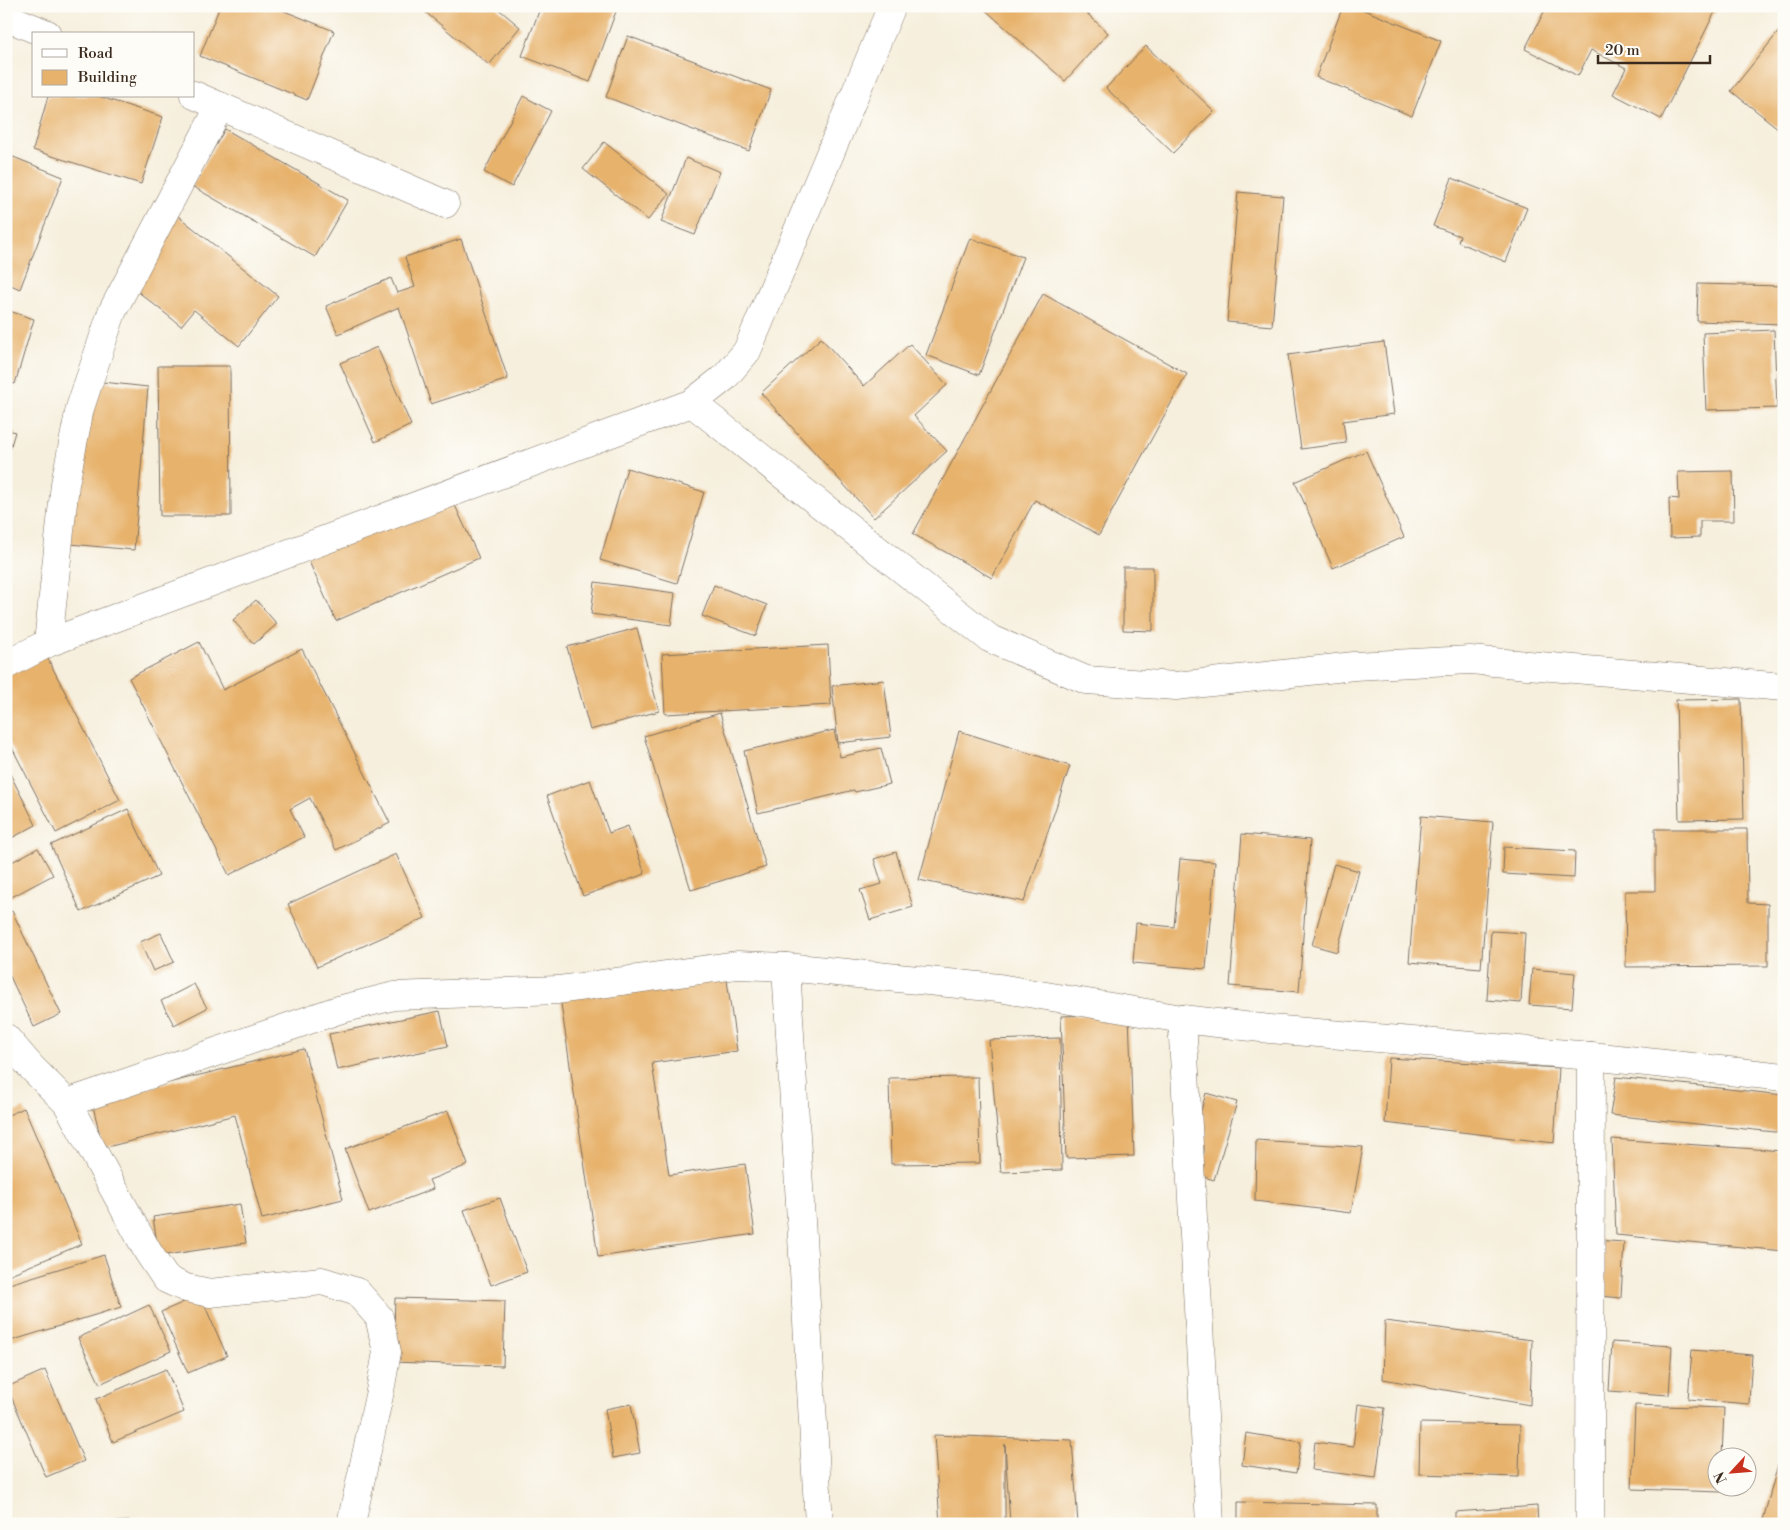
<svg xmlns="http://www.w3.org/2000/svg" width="1790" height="1530" viewBox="0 0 1790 1530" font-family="'Libre Bodoni',serif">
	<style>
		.building { fill: #e7b26c }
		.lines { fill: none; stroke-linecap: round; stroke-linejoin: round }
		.minor-casing { stroke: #7c6f61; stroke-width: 29 }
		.minor { stroke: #fff; stroke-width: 28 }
	</style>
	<rect width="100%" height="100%" fill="#fdfcf7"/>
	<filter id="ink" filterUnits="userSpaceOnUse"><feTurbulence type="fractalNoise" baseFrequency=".02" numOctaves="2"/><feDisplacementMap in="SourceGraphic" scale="10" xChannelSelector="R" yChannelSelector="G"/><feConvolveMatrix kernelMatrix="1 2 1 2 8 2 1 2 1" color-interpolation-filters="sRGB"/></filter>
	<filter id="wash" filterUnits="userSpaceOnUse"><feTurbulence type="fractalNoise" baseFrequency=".0096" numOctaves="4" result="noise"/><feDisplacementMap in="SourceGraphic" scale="20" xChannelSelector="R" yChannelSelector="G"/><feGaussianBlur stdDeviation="1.12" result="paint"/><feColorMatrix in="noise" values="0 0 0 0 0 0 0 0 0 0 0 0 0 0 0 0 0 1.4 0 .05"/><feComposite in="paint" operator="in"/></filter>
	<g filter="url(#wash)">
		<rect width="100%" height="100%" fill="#f6efdd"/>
		<g id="blocks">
			<!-- building -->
			<g class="building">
				<polygon points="220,6 272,6 334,31 307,100 200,56"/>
				<polygon points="418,6 495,6 520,27 489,65"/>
				<polygon points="541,6 618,6 590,82 522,56"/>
				<polygon points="981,6 1079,6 1108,33 1065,81"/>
				<polygon points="1343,6 1354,6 1441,41 1412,116 1316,77"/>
				<polygon points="1547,6 1718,6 1661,119 1613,94 1626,68 1591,50 1578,76 1525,49"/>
				<polygon points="1784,25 1784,133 1731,91"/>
				<polygon points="628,36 771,90 749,151 606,97"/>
				<polygon points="1146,46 1214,111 1173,153 1106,88"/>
				<polygon points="48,96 98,96 163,117 141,184 33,150"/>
				<polygon points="523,96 551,111 512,187 484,172"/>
				<polygon points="225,129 348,200 315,257 192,186"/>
				<polygon points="604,142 669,194 648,220 583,169"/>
				<polygon points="6,154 63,177 20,289 6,283"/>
				<polygon points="686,158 720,172 695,235 661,222"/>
				<polygon points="1452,178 1527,208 1506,262 1458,242 1460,236 1433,226"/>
				<polygon points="1238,192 1283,196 1272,326 1227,322"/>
				<polygon points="178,216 278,296 239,346 194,310 181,326 126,282"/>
				<polygon points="970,238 1023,257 979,375 926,355"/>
				<polygon points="461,239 508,379 431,404 399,307 338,334 326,306 391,278 397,293 415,287 405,257"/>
				<polygon points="1698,284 1783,286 1782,324 1697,321"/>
				<polygon points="1043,294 1187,374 1099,535 1035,500 992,578 913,534"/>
				<polygon points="6,310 34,319 15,384 6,382"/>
				<polygon points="1774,330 1777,408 1706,410 1703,333"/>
				<polygon points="821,338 864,386 910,344 947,385 914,416 947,451 874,518 761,393"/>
				<polygon points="1384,342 1394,414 1343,421 1346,443 1301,449 1288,355"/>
				<polygon points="377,347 411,425 375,442 340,363"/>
				<polygon points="158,366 230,366 231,516 160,516"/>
				<polygon points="84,380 148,387 134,550 70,544"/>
				<polygon points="6,429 15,432 7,459 6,459"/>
				<polygon points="1366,451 1404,537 1333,568 1295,482"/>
				<polygon points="627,468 704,492 677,583 600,560"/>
				<polygon points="1733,471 1734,521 1700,521 1700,537 1670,538 1669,498 1679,499 1678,472"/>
				<polygon points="449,492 479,558 336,621 306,555"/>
				<polygon points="1123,567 1153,567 1153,631 1123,630"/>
				<polygon points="595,582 675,593 671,625 591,614"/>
				<polygon points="714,585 767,605 756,636 702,616"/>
				<polygon points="256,600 277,624 254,644 233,620"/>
				<polygon points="637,628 659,711 590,730 567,647"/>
				<polygon points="199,642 223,690 302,649 390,823 336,850 310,798 290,809 304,837 229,875 129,678"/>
				<polygon points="828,645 831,705 665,714 662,654"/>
				<polygon points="44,651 120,800 56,833 6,736 6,670"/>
				<polygon points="884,680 891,737 838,743 832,686"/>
				<polygon points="1741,699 1744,819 1679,820 1676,700"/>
				<polygon points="720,713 766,867 691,890 644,736"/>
				<polygon points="834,730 840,757 881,748 890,784 855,792 854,790 758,813 744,751"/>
				<polygon points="959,731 1070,766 1024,902 919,880"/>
				<polygon points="6,766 36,825 6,841"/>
				<polygon points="590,780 609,833 628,826 645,874 583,896 547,796"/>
				<polygon points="128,809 159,876 81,912 51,845"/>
				<polygon points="1421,816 1493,822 1481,968 1409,962"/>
				<polygon points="1655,829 1747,829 1748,903 1768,904 1768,966 1626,967 1625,891 1655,891"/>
				<polygon points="1242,834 1310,840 1299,992 1230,986"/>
				<polygon points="1504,847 1575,851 1574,878 1503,874"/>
				<polygon points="38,848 53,875 6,900 6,865"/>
				<polygon points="896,852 913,907 870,920 860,890 882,884 874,859"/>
				<polygon points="396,854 425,918 317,967 288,904"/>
				<polygon points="1180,859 1215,862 1206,969 1133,963 1136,923 1174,927"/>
				<polygon points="1334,864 1359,871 1337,952 1312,945"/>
				<polygon points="12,911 61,1014 34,1027 6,968 6,913"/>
				<polygon points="1491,931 1525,933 1521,1003 1487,1000"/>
				<polygon points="161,933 174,962 153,971 140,942"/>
				<polygon points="1532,969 1575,973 1572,1008 1529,1005"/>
				<polygon points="726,973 737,1051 652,1063 669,1175 745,1164 755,1234 598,1257 560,997"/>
				<polygon points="194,984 207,1008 174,1025 161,1001"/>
				<polygon points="440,1011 448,1046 337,1070 329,1034"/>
				<polygon points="1129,1014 1134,1156 1066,1158 1061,1016"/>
				<polygon points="1060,1038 1062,1170 1001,1172 989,1040"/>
				<polygon points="304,1049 343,1199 262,1219 235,1115 103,1148 92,1102"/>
				<polygon points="1389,1058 1559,1068 1554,1143 1385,1123"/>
				<polygon points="978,1077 980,1163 891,1164 889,1078"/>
				<polygon points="1616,1077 1784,1095 1784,1133 1610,1115"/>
				<polygon points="1206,1093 1237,1102 1214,1180 1184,1171"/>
				<polygon points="24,1108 82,1244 6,1276 6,1116"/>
				<polygon points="448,1111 468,1165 429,1180 433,1189 369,1213 345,1149"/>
				<polygon points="1612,1139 1784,1151 1784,1251 1616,1235"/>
				<polygon points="1256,1140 1363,1147 1351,1213 1255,1201"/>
				<polygon points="500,1198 527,1272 491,1285 464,1210"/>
				<polygon points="240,1204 246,1243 159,1256 153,1217"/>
				<polygon points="1594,1240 1624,1242 1621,1298 1590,1295"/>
				<polygon points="104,1255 121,1307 7,1342 6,1285"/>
				<polygon points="200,1295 227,1356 188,1373 161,1312"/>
				<polygon points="395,1298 505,1301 503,1366 393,1362"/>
				<polygon points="149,1305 171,1351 100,1384 78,1338"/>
				<polygon points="1385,1321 1532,1340 1530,1405 1383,1379"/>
				<polygon points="1612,1342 1672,1346 1669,1395 1609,1391"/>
				<polygon points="1692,1350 1752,1355 1749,1404 1688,1399"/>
				<polygon points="166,1369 184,1412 113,1442 96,1399"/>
				<polygon points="45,1370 84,1461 46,1477 7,1387"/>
				<polygon points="631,1404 640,1453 613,1458 605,1409"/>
				<polygon points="1358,1404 1385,1408 1376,1478 1312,1470 1315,1442 1353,1447"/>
				<polygon points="1635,1405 1724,1408 1722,1458 1718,1458 1718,1488 1721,1488 1721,1492 1632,1489"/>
				<polygon points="1420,1423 1520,1425 1519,1477 1419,1474"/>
				<polygon points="1246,1433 1301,1442 1296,1473 1242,1465"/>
				<polygon points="934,1435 1072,1440 1078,1524 1010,1524 1005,1444 1005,1524 940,1524"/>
				<polygon points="1783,1446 1784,1524 1779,1524 1763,1520"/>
				<polygon points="1238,1502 1377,1505 1377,1524 1238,1524"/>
				<polygon points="1537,1506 1538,1524 1455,1524 1455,1512"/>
				<polygon points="131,1521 131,1524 110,1524 110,1522"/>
			</g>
		</g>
	</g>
	<g filter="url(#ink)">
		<use href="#blocks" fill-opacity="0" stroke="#7c6f61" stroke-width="1"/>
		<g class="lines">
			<defs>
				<g id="minor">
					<polyline points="6,17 47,34"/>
					<polyline points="194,95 445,204"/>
					<polyline points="692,403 989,638 1086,680 1176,686 1354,666 1470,660 1784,687"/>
					<polyline points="48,643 65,484 80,408 112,312 220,106"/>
					<polyline points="6,665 48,643 692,403 725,377 747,351 892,6"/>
					<polyline points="786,967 819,1524"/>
					<polyline points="1182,1019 1210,1524"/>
					<polyline points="6,1038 31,1067 67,1103 148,1252 166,1279 186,1288 210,1293 322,1281 357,1292 379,1317 387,1352 380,1391 351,1524"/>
					<polyline points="67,1103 338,1010 394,996 558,990 737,965 786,967 999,988 1182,1019 1270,1029 1591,1056 1784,1077"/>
					<polyline points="1590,1524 1591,1056"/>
				</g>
			</defs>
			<!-- minor casing -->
			<use href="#minor" class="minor-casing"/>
			<!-- minor -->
			<use href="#minor" class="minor"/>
		</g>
	</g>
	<!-- margin -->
	<rect width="1790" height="1530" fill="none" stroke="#fdfcf7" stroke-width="25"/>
	<!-- legend -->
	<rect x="32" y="32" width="162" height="65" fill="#fdfcf7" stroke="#afa8a0"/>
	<rect x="42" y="49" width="25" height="8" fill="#ffffff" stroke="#afa8a0"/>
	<text x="78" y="58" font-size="15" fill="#3b2a1e">Road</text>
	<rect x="42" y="70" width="25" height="15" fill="#e7b26c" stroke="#afa8a0"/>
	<text x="78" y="82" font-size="15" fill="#3b2a1e">Building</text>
	<!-- north arrow -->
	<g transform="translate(1732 1472) rotate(244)"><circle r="24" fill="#fdfcf7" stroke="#afa8a0"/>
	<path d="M0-4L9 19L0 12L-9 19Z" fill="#c8321e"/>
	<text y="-8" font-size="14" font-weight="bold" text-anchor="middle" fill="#3b2a1e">N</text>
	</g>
	<!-- scale -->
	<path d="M1598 55v8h112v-8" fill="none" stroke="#3b2a1e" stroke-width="2.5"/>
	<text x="1605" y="55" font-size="15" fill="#3b2a1e" stroke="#fdfcf7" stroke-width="4" paint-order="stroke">20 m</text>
</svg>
